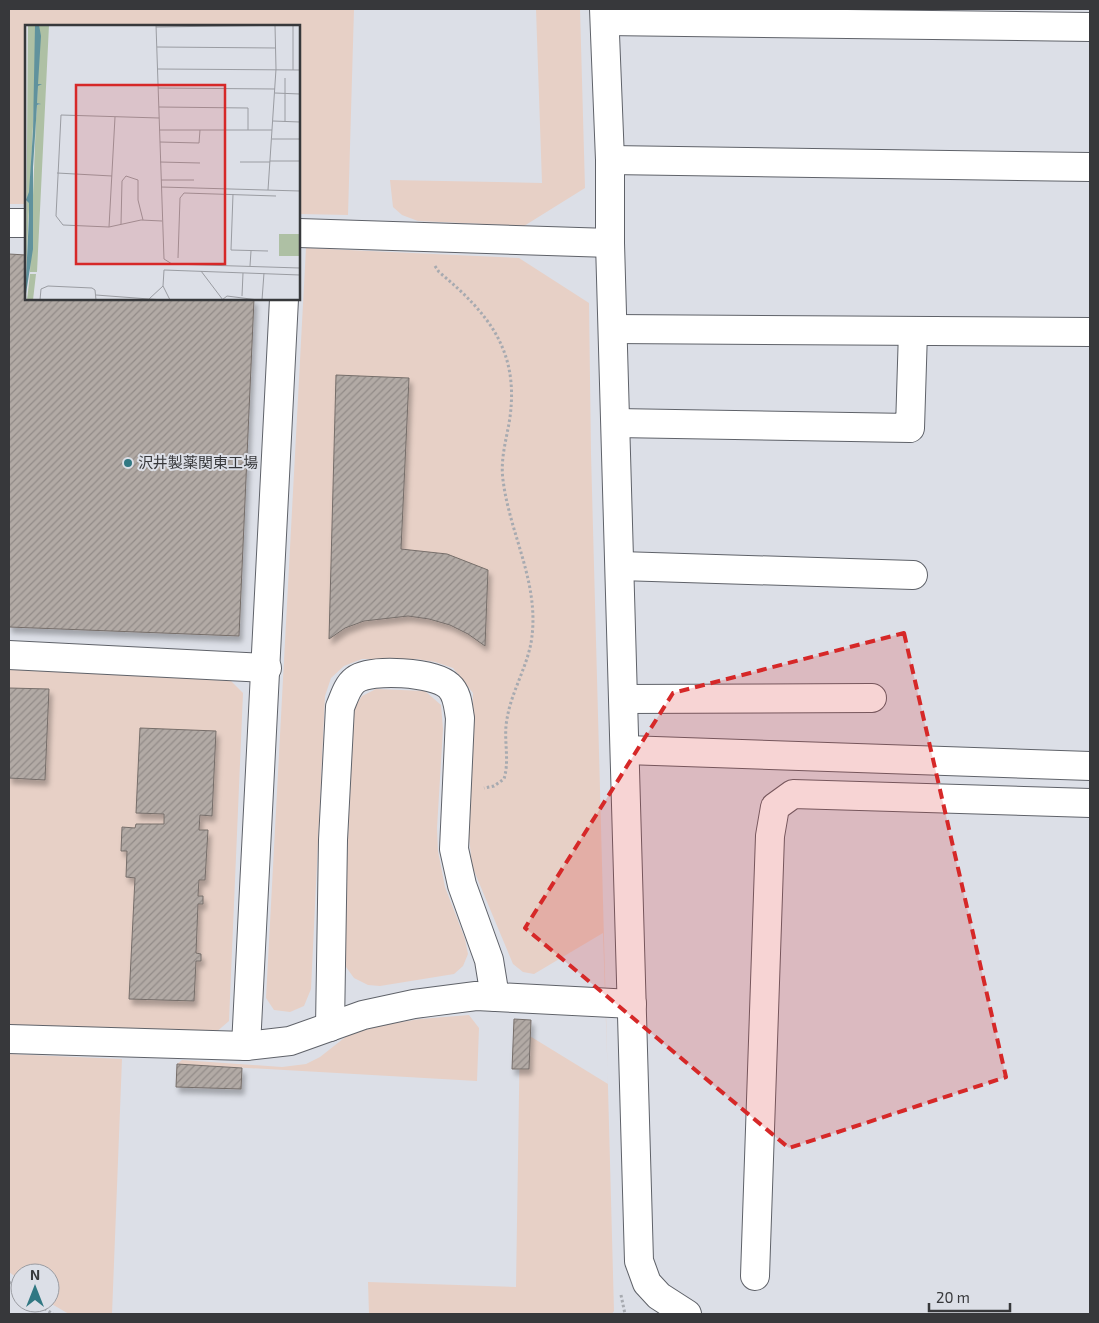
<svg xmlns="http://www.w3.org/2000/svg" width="1099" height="1323" viewBox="0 0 1099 1323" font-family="'Exo 2','Noto Sans JP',sans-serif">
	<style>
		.industrial { fill: #e7d0c6 }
		.building { fill: url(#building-hatch); stroke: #766e6a; filter: url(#shadow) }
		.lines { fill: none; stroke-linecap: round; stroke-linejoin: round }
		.minor-casing { stroke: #5f6269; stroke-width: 30 }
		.path { stroke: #a7aab0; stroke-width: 3; stroke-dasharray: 2.5 2.5; stroke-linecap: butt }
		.minor { stroke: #fff; stroke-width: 28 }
		.marked { fill: #d62828; fill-opacity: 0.2; stroke: #d62828; stroke-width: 4; stroke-dasharray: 10 6; stroke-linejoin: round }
		.poi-dot { fill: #317883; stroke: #dcdfe7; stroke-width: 2 }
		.labels { text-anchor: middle; stroke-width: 4; stroke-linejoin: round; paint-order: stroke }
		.poi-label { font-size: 15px; fill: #37383b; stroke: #dcdfe7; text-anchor: start }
		.inset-road { fill: none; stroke: #9a9ca2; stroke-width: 1 }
		.view { fill: #d62828; fill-opacity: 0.15; stroke: #d62828; stroke-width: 2.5 }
		.inset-edge { fill: none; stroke: #37383b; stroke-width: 2.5 }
	</style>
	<defs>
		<pattern id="building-hatch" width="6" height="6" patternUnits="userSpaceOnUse" patternTransform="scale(1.25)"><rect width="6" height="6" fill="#b2aaa5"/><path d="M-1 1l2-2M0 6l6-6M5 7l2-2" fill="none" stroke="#928b88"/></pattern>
		<filter id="shadow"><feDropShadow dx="3" dy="5.5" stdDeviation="2.5" flood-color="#0004"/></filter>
	</defs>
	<rect width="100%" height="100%" fill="#dcdfe7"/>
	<!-- industrial -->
	<g class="industrial">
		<polygon points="9,9 354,9 348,215 299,214 299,26 26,26 26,204 9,204"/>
		<polygon points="536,9 580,9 585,188 524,226 418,221 402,215 393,207 390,180 542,183"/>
		<polygon points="306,248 519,258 589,303 591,454 614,1311 612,1314 369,1314 368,1282 516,1287 520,1030 608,1084 603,933 534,974 523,972 513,964 472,866 469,836 473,693 453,668 435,662 416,659 362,659 344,666 331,678 325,696 311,989 304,1006 290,1012 274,1010 266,998"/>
		<polygon points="9,668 231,681 243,693 229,1021 215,1033 9,1025"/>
		<polygon points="376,689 425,691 441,705 443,729 437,828 438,851 445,887 465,939 468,954 463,966 454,974 380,986 368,985 354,978 346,967 343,949 354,708 362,696"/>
		<polygon points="469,1015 479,1028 477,1081 177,1064 182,1060 282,1067 306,1064 320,1057 348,1035 382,1025 420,1019"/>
		<polygon points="9,1054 122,1059 112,1314 69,1314 50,1303 50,1273 20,1273 20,1280 9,1272"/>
	</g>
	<!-- building -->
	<g class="building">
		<polygon points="9,254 26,255 26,299 254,299 239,636 9,627"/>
		<polygon points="336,375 409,378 401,549 447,554 488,570 485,646 468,634 450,625 429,619 408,616 364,621 345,628 329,639"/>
		<polygon points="9,688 49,689 45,780 9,778"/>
		<polygon points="140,728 216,731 212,816 200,815 199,830 208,830 205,880 199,880 198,896 203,896 203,904 198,904 196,953 201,954 201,961 196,961 194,1001 129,999 135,878 126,877 127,851 121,851 122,827 135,828 136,824 164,824 164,814 136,813"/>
		<polygon points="514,1019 531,1020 529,1069 512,1069"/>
		<polygon points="177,1064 242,1068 241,1089 176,1087"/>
	</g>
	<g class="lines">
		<defs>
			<g id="minor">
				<polyline points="604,9 610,160 610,243 639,1261 647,1283 659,1296 687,1314"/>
				<polyline points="605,21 1090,27"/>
				<polyline points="610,160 1090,167"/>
				<polyline points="9,223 26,223"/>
				<polyline points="299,233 610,243"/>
				<polyline points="613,329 1090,332"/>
				<polyline points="616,423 910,428 913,331"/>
				<polyline points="620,566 913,575"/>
				<polyline points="9,655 267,668"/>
				<polyline points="624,699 872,698"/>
				<polyline points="626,750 1090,766"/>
				<path d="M330 1027 333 840 340 707C344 698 347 686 355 680 371 668 434 672 449 686 458 694 458 707 460 718L454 849 462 885 489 960 495 997"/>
				<polyline points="9,1039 246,1046 290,1041 363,1015 414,1004 476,996 632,1004"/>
				<polyline points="246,1046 284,299"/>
				<polyline points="755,1276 770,836 775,807 793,794 1090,803"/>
			</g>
		</defs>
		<!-- minor casing -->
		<use href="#minor" class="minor-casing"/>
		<!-- path -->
		<g class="path">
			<path d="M435 266 439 272C488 313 519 350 510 417 507 438 500 458 503 480 510 536 541 585 531 643 526 669 511 693 507 719 503 739 510 759 504 779L494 786 484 788"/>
			<polyline points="9,1282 20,1291"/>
			<polyline points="621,1295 625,1314"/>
			<polyline points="36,1303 53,1314"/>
		</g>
		<!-- minor -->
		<use href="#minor" class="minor"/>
	</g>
	<!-- marked area -->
	<path class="marked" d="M904 633 1006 1077 789 1148 525 928 673 693Z"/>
	<!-- markers -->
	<circle class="poi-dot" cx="128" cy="463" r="5"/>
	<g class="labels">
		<!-- poi labels -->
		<g class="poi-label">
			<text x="138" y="468">沢井製薬関東工場</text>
		</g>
	</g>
	<!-- overview -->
	<g transform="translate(25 25)">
		<rect width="275" height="275" fill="#dcdfe7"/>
		<path d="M3 0H10L12 18 1 247ZM14 0H24L12 247H5L11 94 12 80H15L12 78ZM5 249H11L8 275H2Z" fill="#aec0a4"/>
		<path d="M254 209H275L274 231H254Z" fill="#aec0a4"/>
		<path d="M10 0H14L16 11 13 59H17L13 61 12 78 16 79 12 80 8 142V224L0 275 4 191V178L1 175 4 167 8 106Z" fill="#60929d"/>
		<path class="inset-road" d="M131 0 139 234 147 239 275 243M131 2 270 0M132 22 251 23M133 44 275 45M268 45V0M133 63 250 64M250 68 275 69M134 82 223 83V105M134 93 36 90 31 191 38 200 84 202 116 195 137 196M248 96 275 97M260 97V53M134 105H247M247 114H275M135 117 174 118 175 105M245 136H275M135 137 175 138M215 137H245M32 148 87 151M136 155H169M136 162 275 166M243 165 251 44 250 0M208 169 206 225 243 226M96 199 97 156 101 151 113 155V175L118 195M84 202 90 92M153 233 155 173 159 168 251 171M225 241 226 226M176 246 198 275M71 270 124 274 138 261M217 271 218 248M124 274 139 275M15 275 16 264 23 261 67 263 70 265 71 275M145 275 138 261 139 245 275 250M197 275 202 271 233 275M237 275 239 248"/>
		<path class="view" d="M51 60H200V239H51Z"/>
		<rect width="275" height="275" class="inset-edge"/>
	</g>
	<!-- border -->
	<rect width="1099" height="1323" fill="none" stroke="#37383b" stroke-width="20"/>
	<!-- north arrow -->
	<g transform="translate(35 1288)"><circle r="24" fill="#dcdfe7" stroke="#9a9ca2"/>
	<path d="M0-4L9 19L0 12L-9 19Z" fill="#317883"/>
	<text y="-8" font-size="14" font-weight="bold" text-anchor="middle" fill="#37383b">N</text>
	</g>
	<!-- scale -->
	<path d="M929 1303v8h81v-8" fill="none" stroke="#37383b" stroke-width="2.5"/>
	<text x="936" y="1303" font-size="15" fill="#37383b" stroke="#dcdfe7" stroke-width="4" paint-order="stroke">20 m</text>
</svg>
